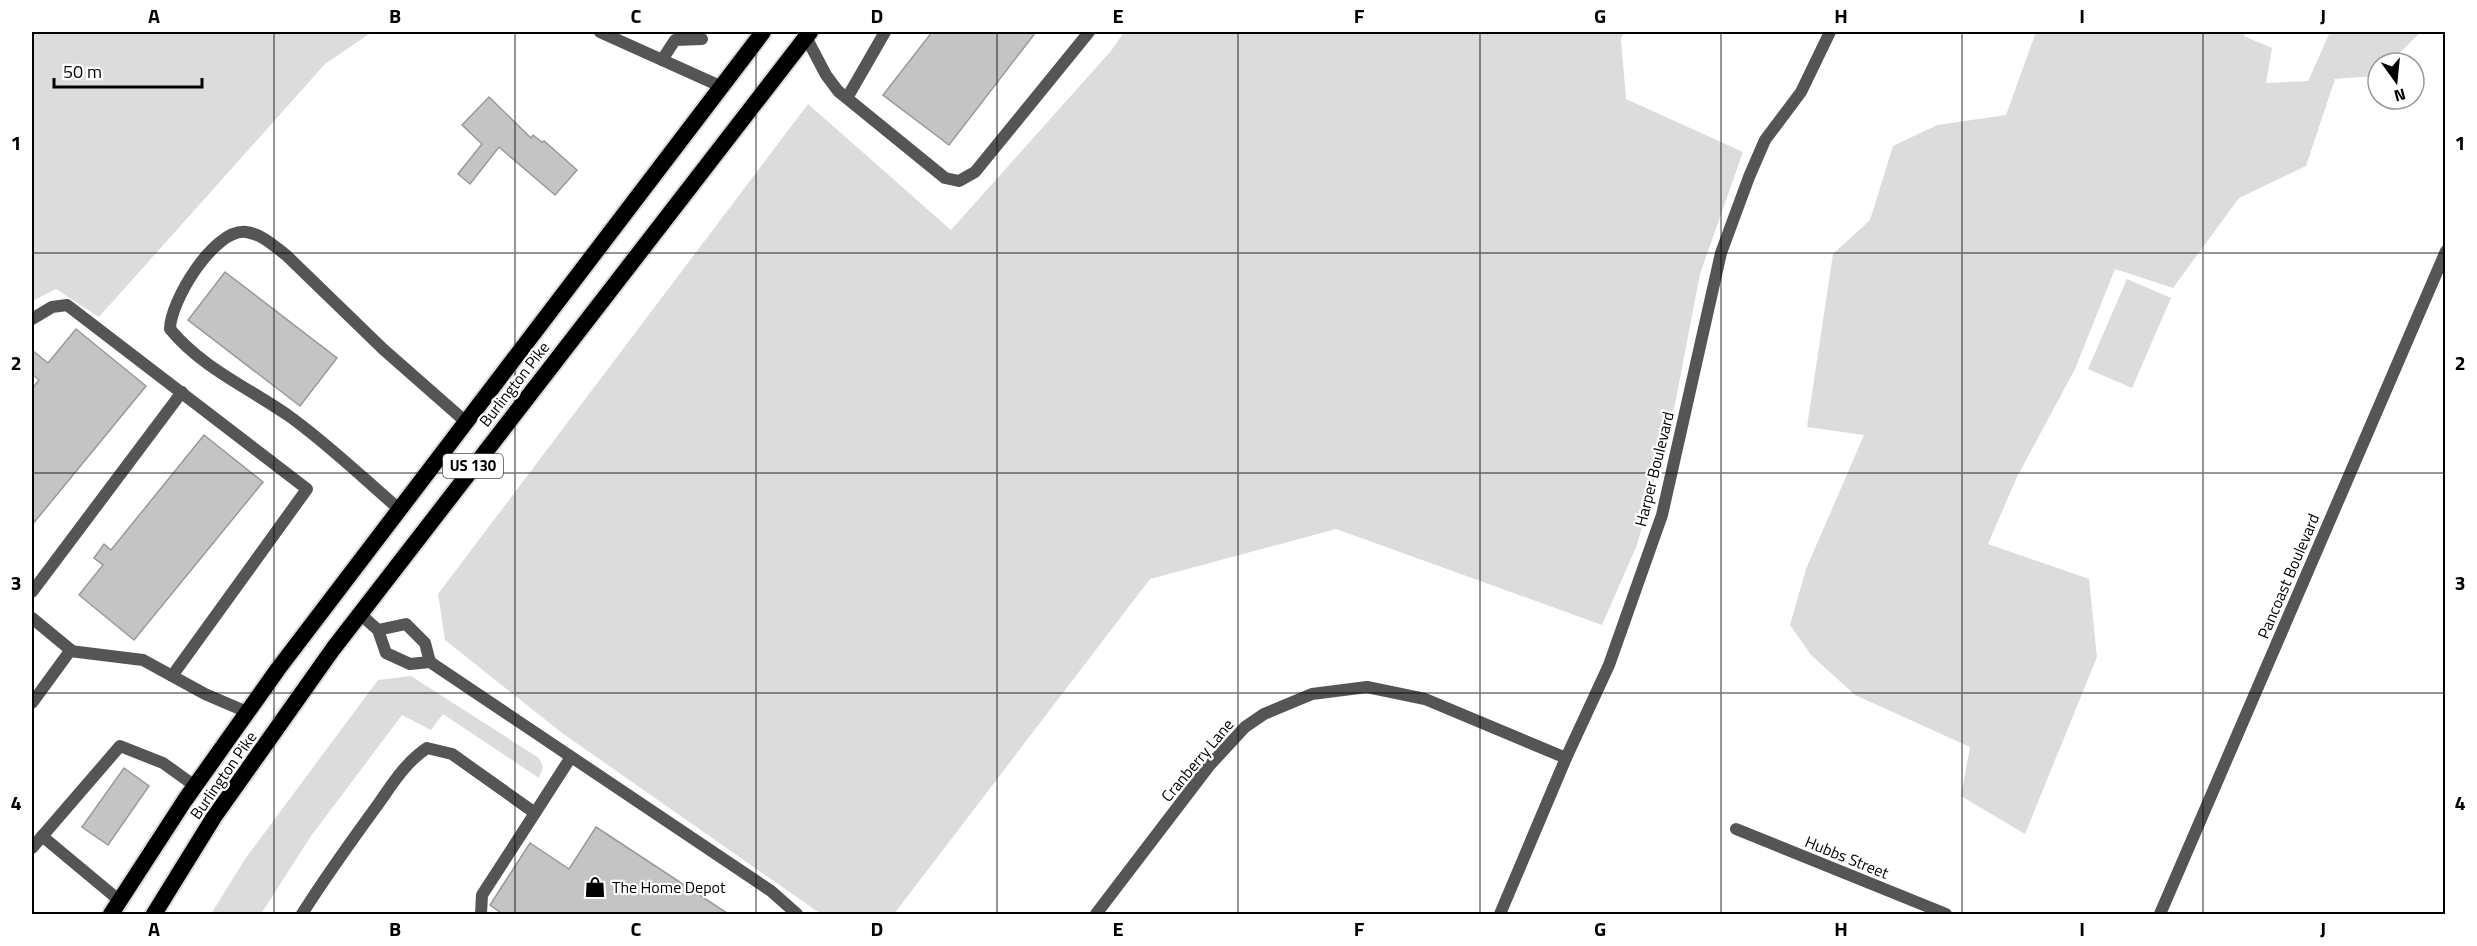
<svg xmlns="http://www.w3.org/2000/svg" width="2477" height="946" viewBox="0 0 2477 946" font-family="'Titillium Web',sans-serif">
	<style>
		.green { fill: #dcdcdc }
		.building { fill: #c4c4c4; stroke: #999; stroke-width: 1.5 }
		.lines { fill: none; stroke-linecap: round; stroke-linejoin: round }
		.trunk-casing { stroke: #dbdbdb; stroke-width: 20 }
		.service { stroke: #555; stroke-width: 12 }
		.minor { stroke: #555; stroke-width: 12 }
		.trunk { stroke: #000; stroke-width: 16 }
		.grid { fill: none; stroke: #000; stroke-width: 1.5; stroke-opacity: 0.55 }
		.labels { text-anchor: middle; stroke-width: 4.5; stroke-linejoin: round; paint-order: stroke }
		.shield { fill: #fff; stroke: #4c4c4c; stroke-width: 1.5 }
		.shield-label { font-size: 15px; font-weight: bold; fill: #000 }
		.street-label { font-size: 16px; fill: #000; stroke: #fff }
		.poi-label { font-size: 16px; fill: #000; stroke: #fff; text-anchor: start }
		.neatline { fill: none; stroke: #000; stroke-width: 2 }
		.grid-label { font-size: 20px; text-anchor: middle; font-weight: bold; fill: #000 }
	</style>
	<rect width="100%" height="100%" fill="#fff"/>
	<!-- green -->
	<g class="green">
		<polygon points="32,32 372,32 325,64 99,317 56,289 32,301"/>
		<polygon points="1124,32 1624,32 1621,39 1626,99 1743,152 1700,274 1675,404 1637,545 1602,625 1336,529 1150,579 894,914 821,914 562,733 445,640 438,594 808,104 951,230 1111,51"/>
		<polygon points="2036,32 2245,32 2244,36 2272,48 2266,83 2308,81 2330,32 2421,32 2389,63 2378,63 2378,74 2375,76 2335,79 2306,166 2239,198 2173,288 2115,269 2075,369 2017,477 1988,544 2089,579 2097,657 2025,834 1961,796 1970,747 1855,695 1811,655 1790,625 1806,569 1864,435 1807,427 1833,254 1870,220 1893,146 1937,125 2006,115"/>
		<polygon points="2127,279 2171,298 2132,388 2088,369"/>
		<polygon points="411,676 539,758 543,767 539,778 443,714 431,730 402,715 311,836 261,914 211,914 245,859 378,680"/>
	</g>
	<!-- building -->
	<g class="building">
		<polygon points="932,32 1036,32 949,145 883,95"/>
		<polygon points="489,97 531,138 533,135 542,142 544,141 577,170 555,195 499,147 470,184 458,174 482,144 462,125"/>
		<polygon points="225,272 337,358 300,406 188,320"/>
		<polygon points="76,329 146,386 32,525 32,389 39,380 32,374 32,350 48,363"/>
		<polygon points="204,435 263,482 134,640 79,595 103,565 94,558 104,544 111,550"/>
		<polygon points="124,768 149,786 108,845 82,827"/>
		<polygon points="596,827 730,915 504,915 490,905 530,843 569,869"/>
	</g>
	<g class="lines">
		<defs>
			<g id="trunk">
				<polyline points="111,914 185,800 278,669 763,32"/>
				<polyline points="154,914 214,817 333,649 810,32"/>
			</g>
		</defs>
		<!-- trunk casing -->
		<use href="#trunk" class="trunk-casing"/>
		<!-- service -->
		<g class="service">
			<polyline points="600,32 720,86"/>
			<polyline points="806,37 826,75 838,91 945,178 959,181 975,172 1089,32"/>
			<polyline points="662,60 675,40 702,39"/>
			<polyline points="847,98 885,32"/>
			<polyline points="32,319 52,307 67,305 307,489 172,676"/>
			<path d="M399 509C363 478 328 444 289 416 249 388 202 368 170 329 170 302 214 228 246 232 262 234 274 246 286 255L383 349 466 422"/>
			<polyline points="32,592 182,392"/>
			<polyline points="359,613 378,630 386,653 410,664 430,662 771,891 797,914"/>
			<polyline points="32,618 72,651"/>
			<polyline points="378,630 406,624 425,643 430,662"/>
			<polyline points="32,703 70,651 143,660 205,694 247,712"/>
			<polyline points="42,836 120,901"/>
			<polyline points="32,848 120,746 163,763 195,786"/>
			<path d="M302 914C326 876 352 840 379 803 393 783 406 762 427 748L452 754 535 813 571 757"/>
			<polyline points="481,914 482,895 535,813"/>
		</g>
		<!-- minor -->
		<g class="minor">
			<polyline points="1736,829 1946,914"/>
			<polyline points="1096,914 1209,766 1245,727 1264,714 1312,694 1367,687 1425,699 1566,758"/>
			<polyline points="1500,914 1566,758 1609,665 1662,515 1721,253 1749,177 1765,140 1801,92 1830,32"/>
			<polyline points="2160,914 2446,251"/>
		</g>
		<!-- trunk -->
		<use href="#trunk" class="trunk"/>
	</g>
	<!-- grid -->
	<path class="grid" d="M274 32V914M515 32V914M756 32V914M997 32V914M1238 32V914M1480 32V914M1721 32V914M1962 32V914M2203 32V914M32 253H2446M32 473H2446M32 693H2446"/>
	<!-- icons -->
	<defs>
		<symbol id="shop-bare" viewBox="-9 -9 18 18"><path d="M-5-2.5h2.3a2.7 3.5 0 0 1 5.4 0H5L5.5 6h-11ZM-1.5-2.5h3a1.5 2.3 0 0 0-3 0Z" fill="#000" stroke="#fff" stroke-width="2.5" paint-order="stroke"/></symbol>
	</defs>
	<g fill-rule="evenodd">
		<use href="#shop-bare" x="580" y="872" width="30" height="30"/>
	</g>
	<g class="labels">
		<!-- shield labels -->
		<rect class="shield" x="443" y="454" width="60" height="24" rx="4.5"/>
		<g class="shield-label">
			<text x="473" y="471">US 130</text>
		</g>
		<!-- street labels -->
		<g class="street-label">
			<text transform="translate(514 384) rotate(-52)" y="6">Burlington Pike</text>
			<text transform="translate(1654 469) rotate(-76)" y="6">Harper Boulevard</text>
			<text transform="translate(2288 576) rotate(-67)" y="6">Pancoast Boulevard</text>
			<text transform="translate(1197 760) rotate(-50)" y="6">Cranberry Lane</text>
			<text transform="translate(223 775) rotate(-55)" y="6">Burlington Pike</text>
			<text transform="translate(1847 857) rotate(22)" y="6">Hubbs Street</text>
		</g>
		<!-- poi labels -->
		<g class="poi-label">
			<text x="612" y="893">The Home Depot</text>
		</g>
	</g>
	<!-- border -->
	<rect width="2477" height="946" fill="none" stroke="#ffffff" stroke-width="66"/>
	<!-- north arrow -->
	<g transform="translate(2396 81) rotate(165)"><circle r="28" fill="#ffffff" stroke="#999999" stroke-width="1.5"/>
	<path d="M0-4.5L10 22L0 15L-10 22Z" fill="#000000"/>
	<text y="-9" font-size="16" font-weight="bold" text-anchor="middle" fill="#000000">N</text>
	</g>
	<!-- scale -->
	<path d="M54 78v9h148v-9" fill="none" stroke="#000000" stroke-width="3"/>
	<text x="63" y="78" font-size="18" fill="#000000" stroke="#ffffff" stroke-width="4.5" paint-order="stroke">50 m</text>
	<rect x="33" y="33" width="2411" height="880" class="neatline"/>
	<g class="grid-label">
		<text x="154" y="23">A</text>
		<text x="395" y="23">B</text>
		<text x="636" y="23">C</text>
		<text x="877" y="23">D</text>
		<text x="1118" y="23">E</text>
		<text x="1359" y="23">F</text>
		<text x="1600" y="23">G</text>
		<text x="1841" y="23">H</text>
		<text x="2082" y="23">I</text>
		<text x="2323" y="23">J</text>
		<text x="16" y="150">1</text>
		<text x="2460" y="150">1</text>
		<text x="16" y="370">2</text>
		<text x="2460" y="370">2</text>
		<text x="16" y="590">3</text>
		<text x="2460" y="590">3</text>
		<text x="16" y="810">4</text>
		<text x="2460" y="810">4</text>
		<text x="154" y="936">A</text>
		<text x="395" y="936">B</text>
		<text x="636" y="936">C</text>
		<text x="877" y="936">D</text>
		<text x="1118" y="936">E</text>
		<text x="1359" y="936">F</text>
		<text x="1600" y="936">G</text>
		<text x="1841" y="936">H</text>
		<text x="2082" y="936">I</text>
		<text x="2323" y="936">J</text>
	</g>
</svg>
